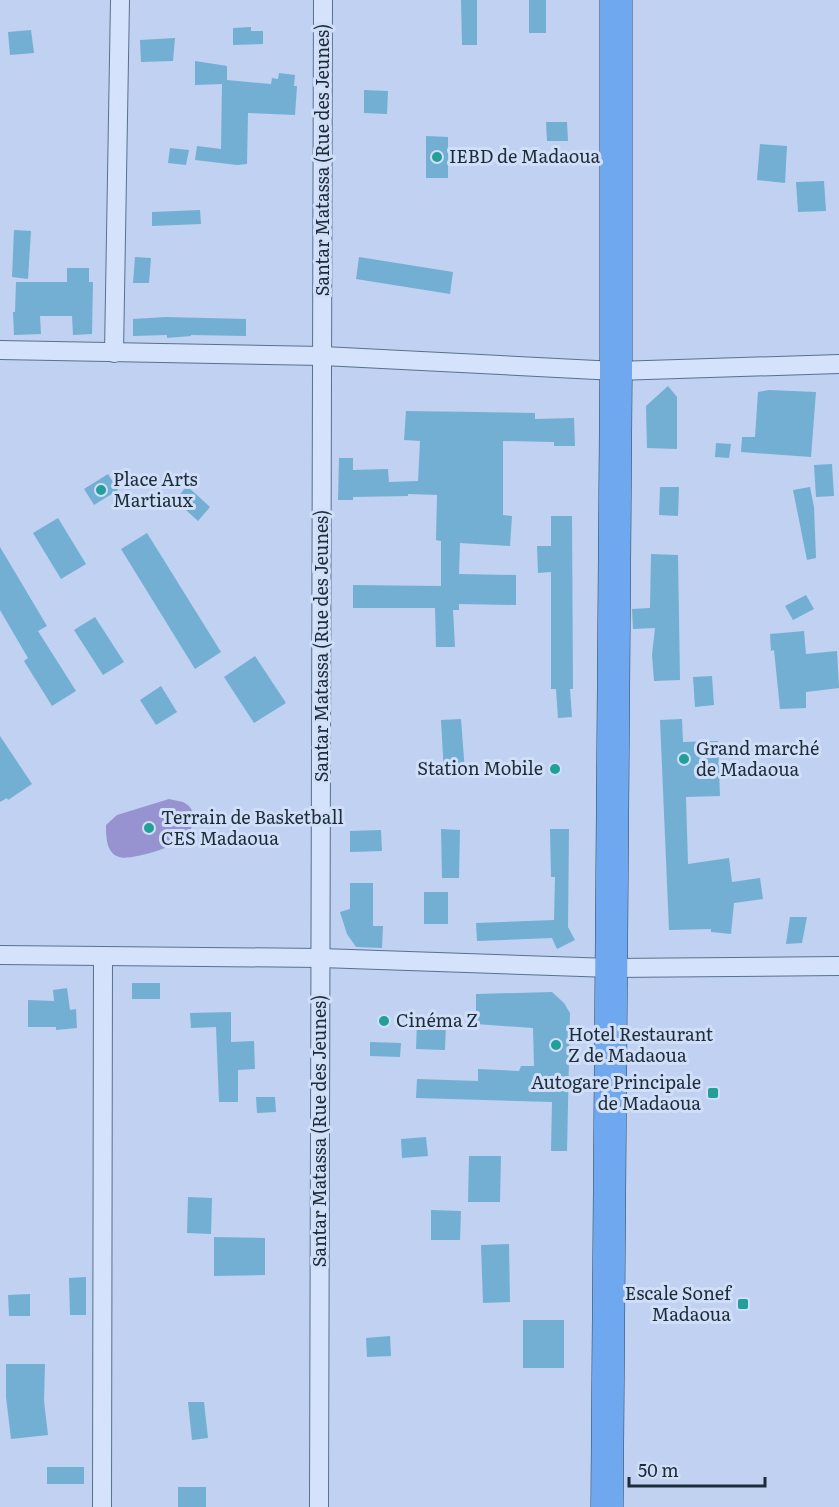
<svg xmlns="http://www.w3.org/2000/svg" width="839" height="1507" viewBox="0 0 839 1507" font-family="Literata,serif">
	<style>
		.green { fill: #9793d0 }
		.building { fill: #73afd2 }
		.lines { fill: none; stroke-linecap: round; stroke-linejoin: round }
		.minor-casing { stroke: #57728c; stroke-width: 20 }
		.trunk-casing { stroke: #2b4659; stroke-width: 33 }
		.minor { stroke: #d4e2fb; stroke-width: 18 }
		.trunk { stroke: #70a8ef; stroke-width: 32 }
		.poi-dot { fill: #229f98; stroke: #d0def8; stroke-width: 2 }
		.labels { text-anchor: middle; stroke-width: 6; stroke-linejoin: round; paint-order: stroke }
		.poi-label { font-size: 18px; fill: #1c2d3a; stroke: #d0def8; text-anchor: start }
		.street-label { font-size: 18px; fill: #1c2d3a; stroke: #d0def8 }
	</style>
	<rect width="100%" height="100%" fill="#c0d1f1"/>
	<!-- green -->
	<path class="green" d="M169 799C173 800 179 801 183 802 200 810 194 831 182 840 173 847 130 861 119 857 106 853 106 836 106 825L117 815Z"/>
	<!-- building -->
	<g class="building">
		<polygon points="461,0 477,0 477,45 462,45"/>
		<rect x="529" y="0" width="17" height="33"/>
		<polygon points="251,27 251,31 263,31 263,44 233,45 233,28"/>
		<polygon points="31,30 34,53 10,55 8,32"/>
		<polygon points="175,38 173,61 141,62 140,40"/>
		<polygon points="195,61 227,66 227,80 271,84 272,78 278,79 279,73 295,75 294,86 297,86 295,115 248,113 247,164 237,165 195,160 197,146 221,149 222,84 195,85"/>
		<polygon points="364,90 388,91 387,114 364,113"/>
		<polygon points="546,122 567,122 568,141 547,141"/>
		<polygon points="426,136 448,137 448,178 426,178"/>
		<polygon points="760,144 787,146 785,183 757,180"/>
		<polygon points="170,148 189,150 186,165 168,163"/>
		<polygon points="824,181 826,211 798,212 796,182"/>
		<polygon points="200,210 201,224 152,226 152,212"/>
		<polygon points="14,230 31,231 28,279 12,277"/>
		<polygon points="135,257 151,258 149,283 133,283"/>
		<polygon points="359,257 453,272 450,294 356,279"/>
		<polygon points="67,268 89,268 89,282 93,282 92,334 73,335 72,316 40,316 41,334 14,335 13,312 15,312 16,282 67,282"/>
		<polygon points="166,317 246,319 246,336 191,335 191,336 167,338 167,335 133,336 133,319"/>
		<polygon points="668,386 677,397 677,449 647,448 646,406"/>
		<polygon points="769,390 816,392 811,457 741,452 742,437 755,437 758,392"/>
		<polygon points="406,411 535,413 535,419 574,418 575,446 554,446 554,442 503,441 503,515 512,516 510,546 460,543 459,574 516,575 516,605 459,604 459,610 453,610 455,647 436,647 435,608 353,608 353,585 441,586 441,541 436,540 437,495 408,494 408,496 353,497 353,500 338,500 339,458 353,458 353,470 388,469 389,482 418,481 420,441 404,440"/>
		<polygon points="716,443 731,444 729,458 715,457"/>
		<polygon points="832,464 834,496 816,497 814,465"/>
		<polygon points="108,474 118,490 94,505 84,489"/>
		<polygon points="187,486 210,507 198,521 175,500"/>
		<polygon points="660,487 679,487 678,516 659,515"/>
		<polygon points="810,487 814,507 816,558 807,560 793,490"/>
		<polygon points="551,516 572,516 573,689 570,689 572,717 558,718 556,689 551,689 551,572 538,573 537,546 551,546"/>
		<polygon points="58,518 86,564 61,579 33,533"/>
		<polygon points="147,533 221,652 195,669 121,549"/>
		<polygon points="0,547 47,626 38,631 76,691 52,706 24,661 28,658 0,610"/>
		<polygon points="651,554 678,555 680,680 654,681 652,655 655,628 633,629 632,609 650,608"/>
		<polygon points="806,595 814,609 793,620 785,606"/>
		<polygon points="95,617 124,662 103,675 74,630"/>
		<polygon points="804,631 806,654 837,651 839,688 806,692 806,708 780,709 774,650 771,651 770,634"/>
		<polygon points="255,656 286,703 254,723 224,677"/>
		<polygon points="712,676 714,705 695,707 693,677"/>
		<polygon points="161,686 177,712 156,725 140,700"/>
		<polygon points="461,719 465,772 444,773 441,720"/>
		<polygon points="682,719 683,742 718,741 720,796 686,797 688,864 729,858 732,882 760,878 763,899 734,903 731,934 711,932 711,929 669,930 660,720"/>
		<polygon points="0,736 32,784 8,800 7,798 0,802"/>
		<polygon points="441,829 460,830 459,878 442,878"/>
		<polygon points="550,829 569,829 568,927 575,940 557,949 552,938 477,941 476,923 554,920 555,877 551,877"/>
		<polygon points="381,830 382,851 350,852 350,831"/>
		<polygon points="350,883 373,883 373,926 383,926 382,948 356,947 347,934 340,912 350,909"/>
		<rect x="424" y="892" width="24" height="32"/>
		<polygon points="790,917 807,917 802,943 786,944"/>
		<rect x="132" y="983" width="28" height="16"/>
		<polygon points="67,988 70,1010 76,1009 77,1028 56,1030 56,1027 28,1027 28,1000 54,1001 53,990"/>
		<polygon points="552,992 564,1003 570,1013 567,1151 551,1151 552,1102 416,1098 417,1079 478,1081 478,1069 519,1071 521,1066 534,1066 533,1028 476,1024 476,994"/>
		<polygon points="231,1012 231,1042 254,1041 255,1069 238,1070 238,1102 219,1102 216,1027 191,1028 190,1013"/>
		<polygon points="417,1022 446,1023 445,1050 416,1049"/>
		<polygon points="370,1042 401,1043 400,1057 370,1056"/>
		<polygon points="256,1097 275,1097 276,1112 257,1113"/>
		<polygon points="426,1137 428,1156 402,1158 401,1139"/>
		<polygon points="469,1156 501,1156 500,1202 468,1202"/>
		<polygon points="188,1197 212,1198 211,1234 187,1233"/>
		<polygon points="431,1210 461,1211 460,1240 431,1240"/>
		<polygon points="214,1237 265,1238 265,1275 214,1276"/>
		<polygon points="509,1244 510,1302 483,1303 481,1245"/>
		<polygon points="86,1277 86,1315 70,1315 69,1278"/>
		<polygon points="30,1294 30,1316 9,1316 8,1295"/>
		<rect x="523" y="1320" width="41" height="48"/>
		<polygon points="390,1336 391,1356 367,1357 366,1338"/>
		<polygon points="6,1364 45,1364 44,1401 48,1435 11,1439 6,1397"/>
		<polygon points="188,1402 204,1402 208,1438 192,1440"/>
		<rect x="47" y="1467" width="37" height="17"/>
		<rect x="178" y="1487" width="28" height="20"/>
	</g>
	<g class="lines">
		<defs>
			<g id="minor">
				<polyline points="0,350 323,356 616,371 839,364"/>
				<polyline points="114,353 120,0"/>
				<polyline points="0,955 321,958 611,968 839,966"/>
				<polyline points="102,1507 103,956"/>
				<polyline points="319,1507 323,0"/>
			</g>
			<polyline id="trunk" points="607,1507 616,371 616,0"/>
		</defs>
		<!-- minor casing -->
		<use href="#minor" class="minor-casing"/>
		<!-- trunk casing -->
		<use href="#trunk" class="trunk-casing"/>
		<!-- minor -->
		<use href="#minor" class="minor"/>
		<!-- trunk -->
		<use href="#trunk" class="trunk"/>
	</g>
	<!-- markers -->
	<g class="poi-dot">
		<circle cx="437" cy="157" r="6"/>
		<circle cx="101" cy="490" r="6"/>
		<circle cx="684" cy="759" r="6"/>
		<circle cx="555" cy="769" r="6"/>
		<circle cx="149" cy="828" r="6"/>
		<circle cx="384" cy="1021" r="6"/>
		<circle cx="556" cy="1045" r="6"/>
		<rect x="707" y="1087" width="12" height="12" rx="3"/>
		<rect x="737" y="1298" width="12" height="12" rx="3"/>
	</g>
	<g class="labels">
		<!-- poi labels -->
		<g class="poi-label">
			<text x="449" y="163">IEBD de Madaoua</text>
			<text x="113" y="486">Place Arts<tspan x="113" dy="21">Martiaux</tspan></text>
			<text x="696" y="755">Grand marché<tspan x="696" dy="21">de Madaoua</tspan></text>
			<text x="543" y="775" text-anchor="end">Station Mobile</text>
			<text x="161" y="824">Terrain de Basketball<tspan x="161" dy="21">CES Madaoua</tspan></text>
			<text x="396" y="1027">Cinéma Z</text>
			<text x="568" y="1041">Hotel Restaurant<tspan x="568" dy="21">Z de Madaoua</tspan></text>
			<text x="701" y="1089" text-anchor="end">Autogare Principale<tspan x="701" dy="21">de Madaoua</tspan></text>
			<text x="731" y="1300" text-anchor="end">Escale Sonef<tspan x="731" dy="21">Madaoua</tspan></text>
		</g>
		<!-- street labels -->
		<g class="street-label">
			<text transform="translate(323 160) rotate(-90)" y="6">Santar Matassa (Rue des Jeunes)</text>
			<text transform="translate(322 646) rotate(-90)" y="6">Santar Matassa (Rue des Jeunes)</text>
			<text transform="translate(320 1131) rotate(-90)" y="6">Santar Matassa (Rue des Jeunes)</text>
		</g>
	</g>
	<!-- scale -->
	<path d="M629 1477v9h136v-9" fill="none" stroke="#1c2d3a" stroke-width="3"/>
	<text x="638" y="1477" font-size="18" fill="#1c2d3a" stroke="#d0def8" stroke-width="4.5" paint-order="stroke">50 m</text>
</svg>
